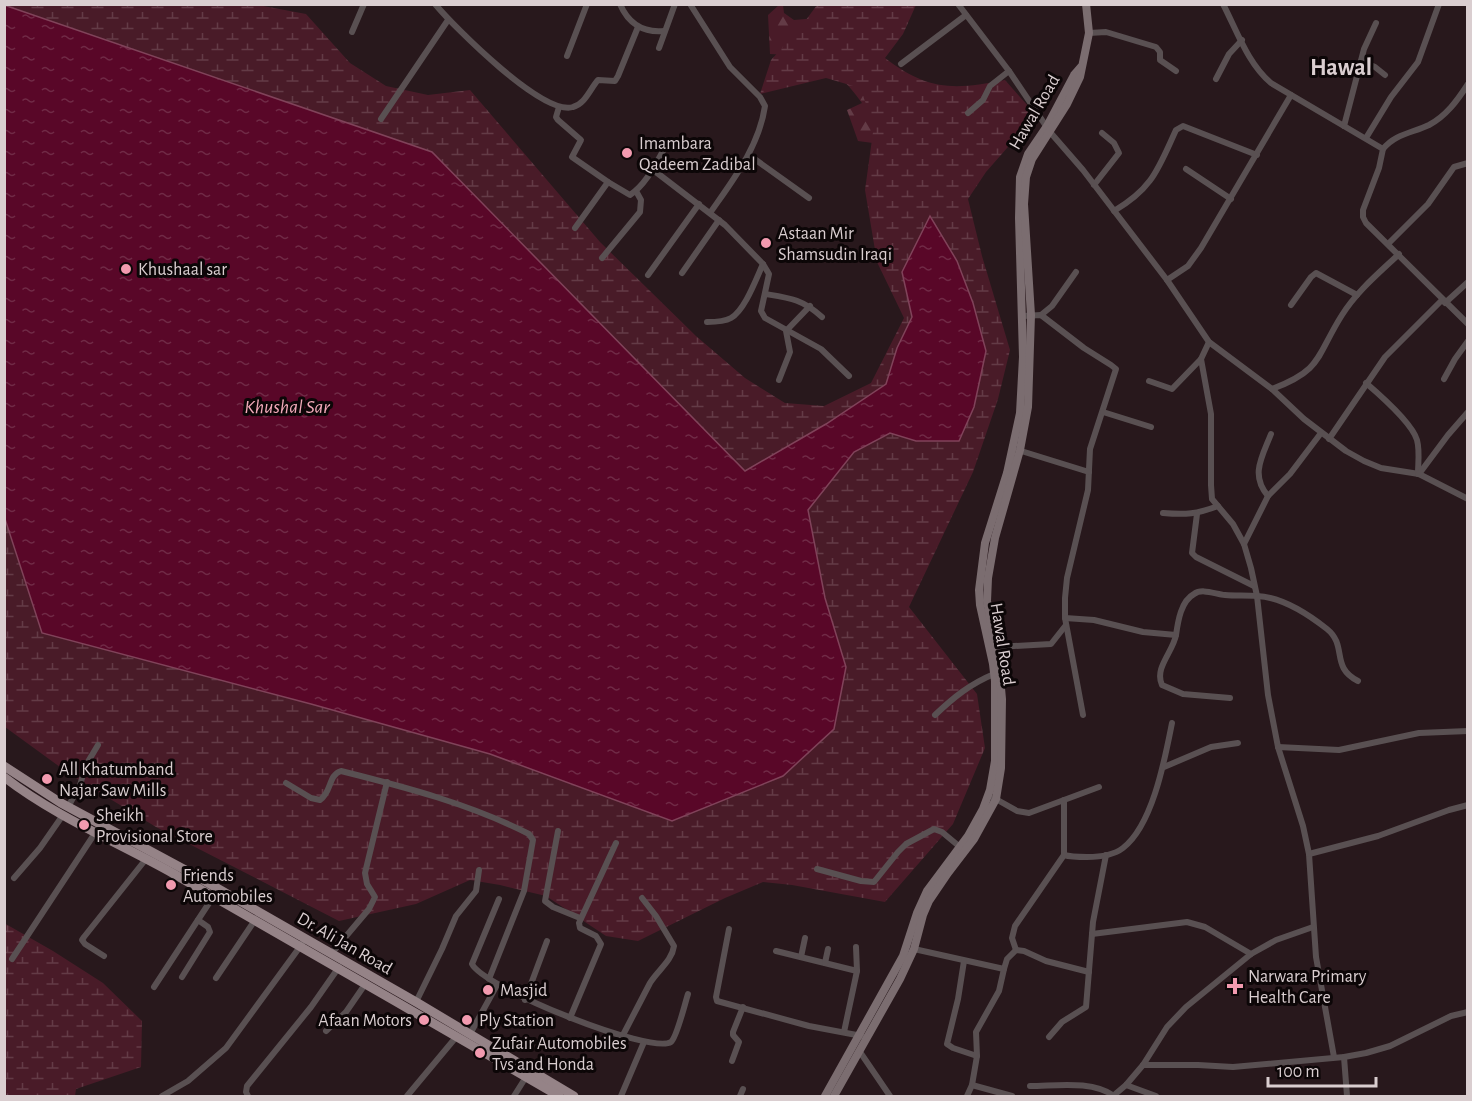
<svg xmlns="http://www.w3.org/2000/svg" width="1472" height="1101" viewBox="0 0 1472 1101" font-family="'Alegreya Sans',sans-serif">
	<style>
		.forest { fill: url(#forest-firs) }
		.wetland { fill: url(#wetland-marsh) }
		.water { fill: url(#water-ripples); stroke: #80435a; stroke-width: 1.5 }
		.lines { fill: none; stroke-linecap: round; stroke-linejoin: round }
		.street { stroke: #595052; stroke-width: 6 }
		.secondary { stroke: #7b6d70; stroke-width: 8 }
		.primary { stroke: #958387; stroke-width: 9 }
		.poi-dot { fill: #f29aaf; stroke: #0c0607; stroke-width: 2 }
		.labels { text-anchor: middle; stroke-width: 6; stroke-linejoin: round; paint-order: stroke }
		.street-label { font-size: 18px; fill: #daced0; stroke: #0c0607 }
		.poi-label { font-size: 18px; fill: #daced0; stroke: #0c0607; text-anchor: start }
		.water-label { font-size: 20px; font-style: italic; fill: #f1a9b9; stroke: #0c0607 }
		.district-label { font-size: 24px; font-weight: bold; fill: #daced0; stroke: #0c0607 }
	</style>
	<defs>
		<pattern id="forest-firs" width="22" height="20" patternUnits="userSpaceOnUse" patternTransform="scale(1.5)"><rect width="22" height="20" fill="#491b28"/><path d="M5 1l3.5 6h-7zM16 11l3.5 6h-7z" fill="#633b46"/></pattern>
		<pattern id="wetland-marsh" width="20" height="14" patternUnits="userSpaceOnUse" patternTransform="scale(1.5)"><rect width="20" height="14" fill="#491b28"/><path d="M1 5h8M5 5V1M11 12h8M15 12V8" fill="none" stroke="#633b46"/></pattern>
		<pattern id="water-ripples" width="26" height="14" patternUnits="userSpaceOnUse" patternTransform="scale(1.5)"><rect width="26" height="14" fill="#590728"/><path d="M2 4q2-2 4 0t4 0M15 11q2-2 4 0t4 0" fill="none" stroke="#702a46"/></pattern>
	</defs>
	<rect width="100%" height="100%" fill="#28181c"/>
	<!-- forest -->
	<path class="forest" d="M779 5H783L784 13 794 20 818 18 878 55 888 145 858 141 847 110 862 103C849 84 830 65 808 58 796 54 782 55 770 54L768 15Z"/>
	<!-- wetland -->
	<g class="wetland">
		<path d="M5 5H258L306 14 350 63 386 86 428 95 470 90 600 242 696 336 745 378 785 403 824 406 871 383 904 318 877 262 865 190 874 125 860 88 826 78 760 94 771 60 800 28 817 5H916L903 34 885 58C928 91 954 90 1005 80L1036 115 986 172 968 199 982 256 1010 350 998 399 973 472 909 607 977 694 985 748 953 824 885 902 792 885 763 882 725 898 638 941 606 936 546 896 500 885 470 880 416 904 339 921 156 827 71 775 5 727Z"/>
		<polygon points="4,923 53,951 103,983 142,1021 141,1067 76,1089 75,1096 5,1096"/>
	</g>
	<!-- water -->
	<polygon class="water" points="4,5 432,152 745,471 826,424 886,384 897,348 912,317 902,272 930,216 957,261 973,303 986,351 974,407 959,441 916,441 890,433 854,452 808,510 825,598 846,667 834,729 783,776 672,821 490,754 311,704 42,633 5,519"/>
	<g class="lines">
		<!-- street -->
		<g class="street">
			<path d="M435 4C455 28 543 116 573 107 585 104 590 89 598 80L615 81 618 76 638 27"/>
			<path d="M620 4C628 23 643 33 664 31"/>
			<path d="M690 4 730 67 760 97 765 106C759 147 733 180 710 213"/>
			<polyline points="958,4 1009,71 1050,132 1083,170 1167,280 1209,342 1272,389 1304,419 1346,451 1364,461 1381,468 1419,474 1468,499"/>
			<path d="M1223 4C1237 31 1248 64 1271 83L1383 149 1379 168 1363 210V217L1366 223 1468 324"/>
			<polyline points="352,32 364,4"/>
			<polyline points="1089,33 1106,32 1156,47 1160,52 1160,60 1176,71"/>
			<polyline points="659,48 675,4"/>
			<polyline points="567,56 587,4"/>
			<polyline points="1361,61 1375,67 1385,75"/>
			<polyline points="901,64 966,15"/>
			<polyline points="1216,79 1229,54 1242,40"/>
			<path d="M559 107 556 117 558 120 581 140 572 157 608 182 630 195C647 184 657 161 667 144"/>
			<polyline points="968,113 983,100 990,86 1009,71"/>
			<polyline points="381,119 448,20"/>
			<polyline points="1344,126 1364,49 1376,23"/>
			<polyline points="1366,138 1391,97 1418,62 1439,4"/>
			<path d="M1383 149C1395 134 1412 133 1429 125 1446 116 1457 101 1468 84"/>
			<polyline points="749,155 809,198"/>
			<polyline points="652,169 725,225 763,264 769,274 761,311 765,318 821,349 849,376"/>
			<polyline points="1186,169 1231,199"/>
			<polyline points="1094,185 1119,153 1114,143 1102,133"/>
			<path d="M1114 211C1153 188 1158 169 1176 130L1183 126 1257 155"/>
			<polyline points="575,228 608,182"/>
			<polyline points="1388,244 1428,204 1454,167 1468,163"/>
			<polyline points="602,258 640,212 641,200 636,191"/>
			<polyline points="682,273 719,220"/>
			<polyline points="648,275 699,204"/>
			<polyline points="1167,280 1188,266 1201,248 1291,95"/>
			<path d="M765 294C790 298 802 299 822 317"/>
			<polyline points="1445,303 1468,282"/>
			<polyline points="1291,305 1311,277 1316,273 1357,295"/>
			<polyline points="1041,315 1052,306 1076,272"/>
			<polyline points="1023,316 1041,315 1084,348 1111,365 1116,369 1090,449 1088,490 1067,578 1065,598 1065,618 1083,715"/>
			<path d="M707 322C715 322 724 322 731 318 745 310 756 279 763 264"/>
			<polyline points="1209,342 1201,359 1211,414 1211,485 1212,499 1233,524 1244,544 1251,568 1257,596 1268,695 1278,747 1303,826 1309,854 1316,957 1334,1057"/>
			<polyline points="1444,379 1455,359 1468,341"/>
			<polyline points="779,380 790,352 786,331 810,306"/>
			<polyline points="1149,381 1172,389 1201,359"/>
			<path d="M1366 383C1380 395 1412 423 1417 440 1420 451 1418 463 1418 474"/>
			<path d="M1272 389C1323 370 1316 356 1342 315 1357 291 1379 273 1399 254"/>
			<polyline points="1103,412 1151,427"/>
			<polyline points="1329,439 1385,357 1442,300"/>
			<polyline points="1018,450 1089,472"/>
			<polyline points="1419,474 1448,435 1468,412"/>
			<path d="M1268 496C1250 475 1262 457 1271 434"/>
			<path d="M1163 513C1186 515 1197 514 1218 506"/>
			<polyline points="1197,514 1192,553 1196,557 1254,586"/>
			<polyline points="1244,544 1268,496 1290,474 1321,433"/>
			<polyline points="1065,618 1094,620 1143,632 1176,635"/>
			<polyline points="996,647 1051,644 1066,625"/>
			<path d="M1230 698 1183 694 1162 685C1154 668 1173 652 1176 635 1178 621 1181 601 1194 594 1202 588 1215 594 1225 595 1236 596 1246 595 1257 596 1281 597 1308 614 1327 629 1348 646 1330 667 1358 681"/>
			<path d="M935 715C954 697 970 684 994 674"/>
			<polyline points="1278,747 1339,750 1419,733 1468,731"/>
			<polyline points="1164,767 1211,747 1238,743"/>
			<path d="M286 783 311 798 320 800C332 792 328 775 341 771 405 787 470 804 529 834L533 840 524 891 489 979"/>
			<polyline points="994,798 1017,811 1029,813 1099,787"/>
			<path d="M1064 800V855C1071 857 1079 857 1087 857 1099 857 1114 855 1123 848 1153 825 1165 758 1172 723"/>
			<polyline points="68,807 80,785 86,765 98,745"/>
			<polyline points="558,831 545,901 553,907 580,918"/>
			<polyline points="1309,854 1378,836 1449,810 1468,805"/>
			<polyline points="817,869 861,881 874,882 898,852 906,844 934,829 942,832 960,847"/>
			<polyline points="14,878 40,848 63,815"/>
			<path d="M499 899 472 964C484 988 651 1055 671 1042 677 1037 685 1003 688 994"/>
			<polyline points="729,929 716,997 717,1001 809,1026 862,1036"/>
			<polyline points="1092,934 1187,922 1205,927 1251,954"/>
			<polyline points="914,949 1004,969 1007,959 1016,950 1024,951 1046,961 1089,972"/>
			<polyline points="1016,950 1012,938 1015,926 1064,855"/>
			<polyline points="776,951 857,971"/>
			<polyline points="331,954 369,909 375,897 367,884 365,873 387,782"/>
			<polyline points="104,956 85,944 82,940 84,937 146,859"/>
			<polyline points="801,957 805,938"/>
			<polyline points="12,959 101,824"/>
			<polyline points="964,961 958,999 947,1044 953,1048 977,1056"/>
			<polyline points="825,963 828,949"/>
			<polyline points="182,977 210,932 208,927 198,920"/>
			<polyline points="216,978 255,920"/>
			<polyline points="154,987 213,897"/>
			<polyline points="525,1000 547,941"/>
			<polyline points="416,1002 442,949 456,916 476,891 479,870"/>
			<polyline points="570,1018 601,944 596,936 580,928 579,923 616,843"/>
			<polyline points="326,1031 346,1012 366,983"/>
			<polyline points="844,1032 857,971 856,947"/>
			<polyline points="470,1034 497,985"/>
			<path d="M623 1035C632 1018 641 1000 650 983 658 970 672 961 674 946L656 916 642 898"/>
			<polyline points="1049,1037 1062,1022 1086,1007 1093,922 1106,855"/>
			<polyline points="860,1052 890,1096"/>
			<polyline points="1344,1057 1347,1096"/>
			<polyline points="732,1061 739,1042 733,1035 733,1032 743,1007"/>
			<polyline points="1143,1065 1198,1065 1233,1067 1344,1057 1366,1053 1390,1046 1451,1016 1468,1012"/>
			<polyline points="972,1085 1012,1096"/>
			<polyline points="1126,1085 1156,1096"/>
			<path d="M1030 1086C1056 1086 1092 1080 1114 1096"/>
			<polyline points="162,1096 188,1081 226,1048 302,944"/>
			<polyline points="248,1096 246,1092 247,1086 311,1007 339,967"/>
			<polyline points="407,1096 457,1036"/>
			<polyline points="514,1096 526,1077"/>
			<polyline points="621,1096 644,1042"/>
			<polyline points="740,1096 743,1089"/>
			<polyline points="967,1096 972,1085 977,1056 976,1032 999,991 1004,969"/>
			<polyline points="1113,1096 1126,1085 1143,1065 1167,1027 1186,1007 1251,954 1276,940 1313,927"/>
		</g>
		<!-- secondary -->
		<g class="secondary">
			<polyline points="825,1096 903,956 917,913 927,891 968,836 983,809 990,790 995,761 995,681 993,664 980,605 979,590 985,543 1007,473 1020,413 1023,357 1019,218 1020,177 1028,154 1047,126 1074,75 1081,67"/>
			<polyline points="834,1096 900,979 914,949 923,915 929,901 948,873 974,839 996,799 1001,768 1002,699 999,666 987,601 988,578 995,538 1020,450 1028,407 1031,315 1024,204 1026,177 1032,159 1067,104 1080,77 1089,33 1086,4"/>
		</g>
		<!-- primary -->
		<g class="primary">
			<polyline points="4,766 61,803 189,872 416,1002 574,1096"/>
			<path d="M4 777C56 817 117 842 174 874 302 947 431 1022 559 1096"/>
		</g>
	</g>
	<!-- markers -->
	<g class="poi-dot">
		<circle cx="627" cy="153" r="6"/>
		<circle cx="766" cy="243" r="6"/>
		<circle cx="126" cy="269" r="6"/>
		<circle cx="47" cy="779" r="6"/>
		<circle cx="84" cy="825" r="6"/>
		<circle cx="171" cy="885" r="6"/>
		<path d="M1232 977h6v6h6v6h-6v6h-6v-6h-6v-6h6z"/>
		<circle cx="488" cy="990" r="6"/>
		<circle cx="424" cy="1020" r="6"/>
		<circle cx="467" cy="1020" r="6"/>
		<circle cx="480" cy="1053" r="6"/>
	</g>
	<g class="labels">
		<!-- street labels -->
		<g class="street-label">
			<text transform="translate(1034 112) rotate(-60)" y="6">Hawal Road</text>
			<text transform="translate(1003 644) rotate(81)" y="6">Hawal Road</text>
			<text transform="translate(345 943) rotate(30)" y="6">Dr. Ali Jan Road</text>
		</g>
		<!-- poi labels -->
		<g class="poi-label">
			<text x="639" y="149">Imambara<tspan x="639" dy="21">Qadeem Zadibal</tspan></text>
			<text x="778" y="239">Astaan Mir<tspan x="778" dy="21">Shamsudin Iraqi</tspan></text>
			<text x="138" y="275">Khushaal sar</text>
			<text x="59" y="775">All Khatumband<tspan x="59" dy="21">Najar Saw Mills</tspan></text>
			<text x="96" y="821">Sheikh<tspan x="96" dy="21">Provisional Store</tspan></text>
			<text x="183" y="881">Friends<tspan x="183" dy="21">Automobiles</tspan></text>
			<text x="1248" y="982">Narwara Primary<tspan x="1248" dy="21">Health Care</tspan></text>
			<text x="500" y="996">Masjid</text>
			<text x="412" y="1026" text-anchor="end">Afaan Motors</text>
			<text x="479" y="1026">Ply Station</text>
			<text x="492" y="1049">Zufair Automobiles<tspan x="492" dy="21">Tvs and Honda</tspan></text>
		</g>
		<!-- water labels -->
		<g class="water-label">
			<text x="287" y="413">Khushal Sar</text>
		</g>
		<!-- district labels -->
		<g class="district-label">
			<text x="1341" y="75">Hawal</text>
		</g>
	</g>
	<!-- border -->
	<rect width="1472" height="1101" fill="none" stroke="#daced0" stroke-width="12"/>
	<!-- scale -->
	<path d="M1268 1077v9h108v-9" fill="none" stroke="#daced0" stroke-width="3"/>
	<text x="1277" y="1077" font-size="18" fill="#daced0" stroke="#0c0607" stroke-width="4.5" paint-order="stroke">100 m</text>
</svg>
